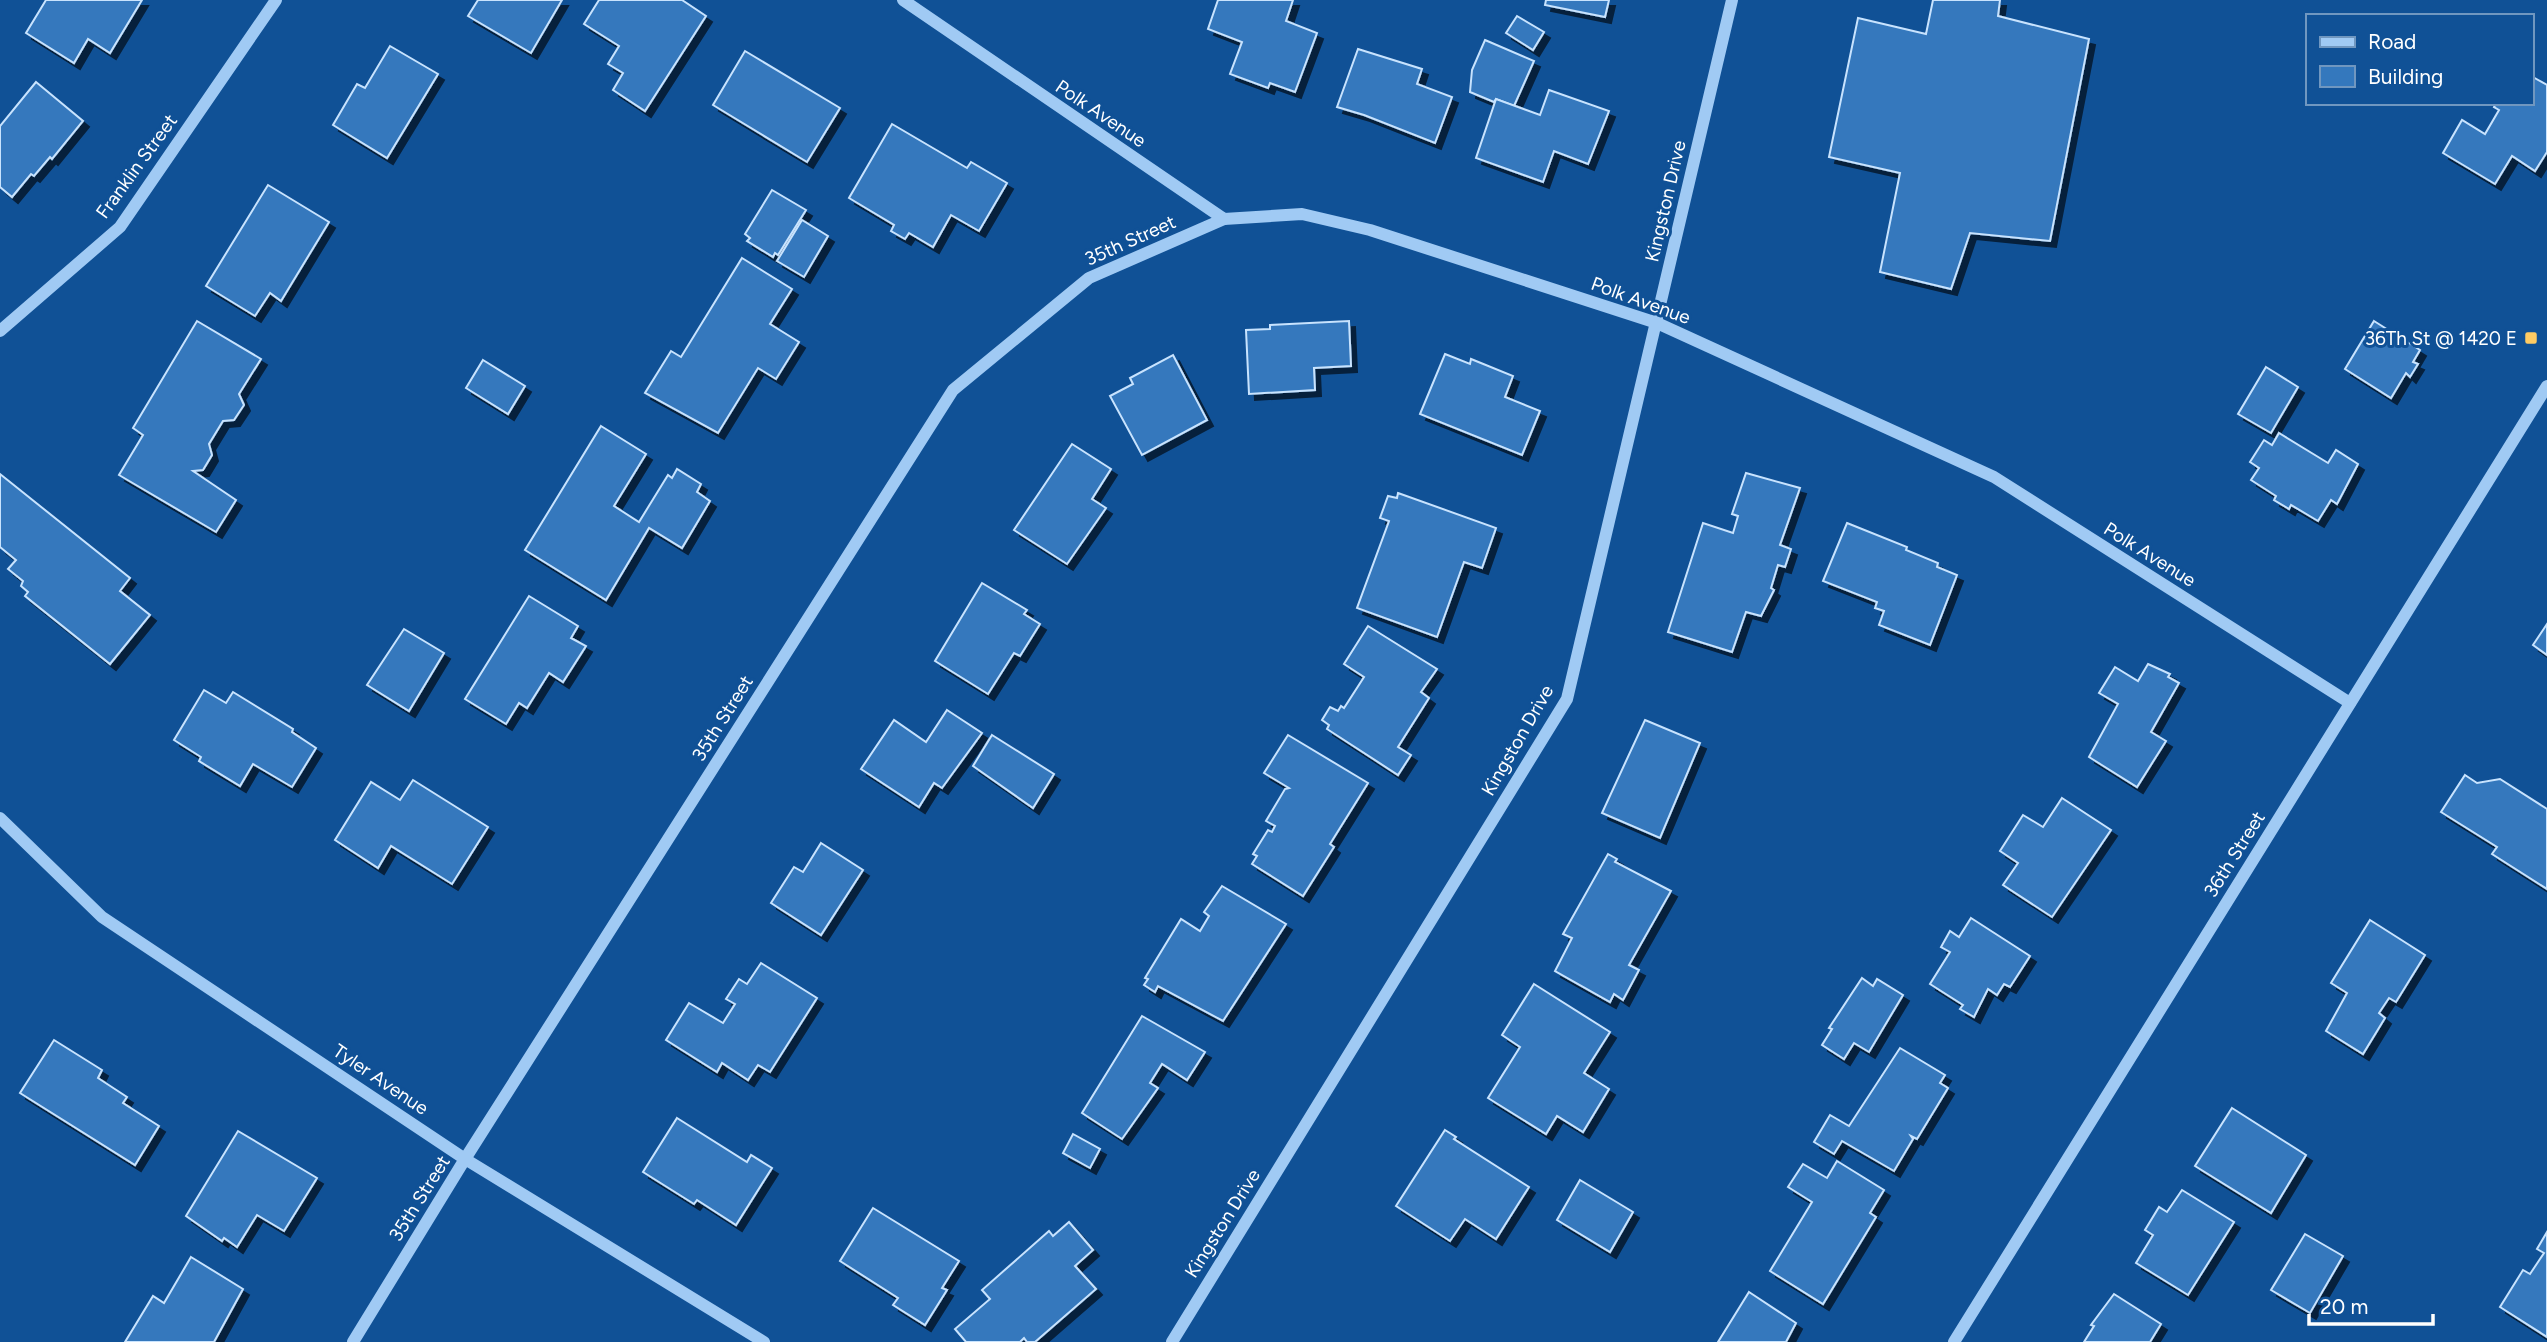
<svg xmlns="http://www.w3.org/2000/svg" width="2547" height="1342" viewBox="0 0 2547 1342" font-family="Figtree,sans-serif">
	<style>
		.building { fill: #3478bd; stroke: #c8e3fe; stroke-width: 2; filter: url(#shadow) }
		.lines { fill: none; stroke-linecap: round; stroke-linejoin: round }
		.minor { stroke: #a0caf4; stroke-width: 12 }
		.poi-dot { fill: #ffcb63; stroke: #105196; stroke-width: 2.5 }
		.labels { text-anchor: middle; stroke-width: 6; stroke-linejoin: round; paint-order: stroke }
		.street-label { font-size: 19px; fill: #fff; stroke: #105196 }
		.poi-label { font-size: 19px; fill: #fff; stroke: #105196; text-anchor: end }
	</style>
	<defs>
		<filter id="shadow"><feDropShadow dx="6" dy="6" stdDeviation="0" flood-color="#0009"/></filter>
	</defs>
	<rect width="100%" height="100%" fill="#105196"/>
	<!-- building -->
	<g class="building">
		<polygon points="46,0 142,0 110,53 88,39 74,63 26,33"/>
		<polygon points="478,0 562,0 531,53 468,16"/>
		<polygon points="599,0 682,0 706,16 645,111 613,90 623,73 608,64 619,46 584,24"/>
		<polygon points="1218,0 1293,0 1286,21 1317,33 1295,92 1270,83 1268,88 1230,74 1242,42 1208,29"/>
		<polygon points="1546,0 1609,0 1605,17 1545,5"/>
		<polygon points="1933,0 2000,0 1998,16 2089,39 2050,241 1970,233 1951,289 1880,272 1900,173 1829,157 1858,18 1926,34"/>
		<polygon points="1517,16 1544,32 1533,50 1506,33"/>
		<polygon points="1485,40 1534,61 1514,106 1496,99 1494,102 1470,92 1472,70"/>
		<polygon points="390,46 438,74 387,158 333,125 357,84 365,88"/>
		<polygon points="1358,49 1422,69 1417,84 1452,97 1435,143 1364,115 1337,107"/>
		<polygon points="745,51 840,108 807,162 713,105"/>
		<polygon points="2531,76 2547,85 2547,152 2535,171 2512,156 2495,184 2443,153 2462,120 2485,134 2499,110 2494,107 2496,103 2531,103"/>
		<polygon points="36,82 83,121 52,159 50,157 34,176 31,174 12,197 0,187 0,126"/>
		<polygon points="1549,90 1609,111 1588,164 1554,151 1543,182 1476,158 1496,99 1540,115"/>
		<polygon points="892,124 967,168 971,162 1007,183 979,231 951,215 933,247 909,233 905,239 891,231 894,225 849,198"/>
		<polygon points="268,185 329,222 281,301 270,293 255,316 206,286"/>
		<polygon points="772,190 806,210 778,255 775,253 773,257 747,241 750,238 745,234"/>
		<polygon points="802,220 828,236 804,277 777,261"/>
		<polygon points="742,258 792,289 770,324 799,342 776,379 758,368 718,433 645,393 671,351 681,357"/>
		<polygon points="197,321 261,359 239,394 244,405 234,420 223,421 209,444 212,455 203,470 193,471 236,500 216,532 119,475 143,435 133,428"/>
		<polygon points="1349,321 1351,366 1314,368 1315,390 1249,394 1246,330 1270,329 1270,325"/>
		<polygon points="2374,321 2420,350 2413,362 2418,364 2410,377 2406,373 2391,398 2345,369"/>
		<polygon points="1445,354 1470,364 1471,359 1513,376 1505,397 1540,411 1522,455 1420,414"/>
		<polygon points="1173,355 1207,420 1142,455 1110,396 1133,384 1130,378"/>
		<polygon points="483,360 525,386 508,414 466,388"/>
		<polygon points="2266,367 2298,387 2271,433 2238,414"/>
		<polygon points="601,426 646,454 614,506 639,522 668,475 672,478 677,469 701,484 697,492 710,501 682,548 649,528 606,600 525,550"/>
		<polygon points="2279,433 2328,463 2336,450 2358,464 2337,504 2331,500 2318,521 2291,505 2289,509 2274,500 2276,496 2251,480 2259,468 2250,462 2264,440 2272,445"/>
		<polygon points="1072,444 1111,469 1092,499 1106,508 1067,564 1014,530"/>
		<polygon points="1746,473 1800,488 1780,545 1791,549 1785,567 1778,565 1771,588 1774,590 1761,616 1746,612 1732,652 1668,632 1703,523 1733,533 1738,516 1732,514"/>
		<polygon points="0,474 130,578 120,591 150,615 110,664 25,596 28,592 21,586 23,581 8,569 16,560 0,547"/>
		<polygon points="1398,493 1496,528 1482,568 1464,562 1437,637 1357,608 1389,521 1380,518 1388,496 1397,498"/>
		<polygon points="1847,523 1907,547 1906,550 1938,563 1937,567 1957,575 1930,645 1879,625 1884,611 1875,608 1877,602 1823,581"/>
		<polygon points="982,583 1027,610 1024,614 1040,624 1020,656 1014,653 988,694 935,661"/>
		<polygon points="529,596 578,626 571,638 586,646 563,682 549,673 527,708 519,703 506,724 465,699"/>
		<polygon points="2547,624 2547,655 2533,645"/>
		<polygon points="1368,626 1437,669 1421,692 1429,698 1398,747 1411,755 1398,775 1327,729 1329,725 1322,720 1330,707 1338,711 1341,706 1344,708 1364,677 1344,664"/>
		<polygon points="404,629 444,653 409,711 367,685"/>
		<polygon points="2148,664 2170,674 2168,677 2179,683 2151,732 2166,741 2137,787 2089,757 2118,704 2099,693 2115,667 2138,681"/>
		<polygon points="204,690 226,703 233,692 293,729 292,732 316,748 292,787 253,764 240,786 199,761 201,757 174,740"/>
		<polygon points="947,710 982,733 942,788 934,783 919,807 861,769 894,720 926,742"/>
		<polygon points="1645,720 1700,743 1660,838 1602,813"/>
		<polygon points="992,735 1054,774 1033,808 973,766"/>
		<polygon points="1288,735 1368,783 1330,844 1334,847 1303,896 1252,864 1257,856 1253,854 1268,830 1272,832 1275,826 1266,821 1285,789 1289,788 1264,773"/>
		<polygon points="2465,775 2477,783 2500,779 2547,809 2547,889 2492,854 2497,847 2441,812"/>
		<polygon points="413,780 488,827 452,884 391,846 378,868 335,840 371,782 400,800"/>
		<polygon points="2062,798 2111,830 2052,917 2003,885 2018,863 2000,851 2023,815 2043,827"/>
		<polygon points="821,843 863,870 821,935 771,903 794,867 803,872"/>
		<polygon points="1608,854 1617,859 1615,862 1671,891 1629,965 1639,970 1623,1000 1614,994 1610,1002 1555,971 1572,938 1563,934"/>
		<polygon points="1222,886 1286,924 1223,1021 1158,986 1155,992 1144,985 1148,979 1145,978 1181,919 1200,931 1209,916 1204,912"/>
		<polygon points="1971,918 2030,956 2010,987 2004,984 1997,995 1988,989 1974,1017 1960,1009 1963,1005 1930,984 1950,952 1941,947 1950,931 1959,937"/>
		<polygon points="2370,920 2425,955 2396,1002 2389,998 2379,1013 2385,1018 2363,1054 2326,1031 2347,993 2331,983"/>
		<polygon points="761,963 817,998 770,1072 758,1065 748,1080 722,1063 717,1072 666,1040 689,1003 723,1023 735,1004 726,999 739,979 747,984"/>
		<polygon points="1862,978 1873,986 1877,979 1903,995 1869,1052 1854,1043 1844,1059 1822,1045 1832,1029 1829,1028"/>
		<polygon points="1534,984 1610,1032 1584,1073 1609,1089 1583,1132 1557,1116 1546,1134 1488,1098 1520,1047 1502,1035"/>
		<polygon points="1142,1016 1205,1052 1187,1080 1162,1064 1150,1083 1158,1088 1122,1139 1082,1113"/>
		<polygon points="54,1040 102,1070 98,1078 127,1097 123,1103 159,1126 135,1165 20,1093"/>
		<polygon points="1900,1048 1945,1075 1940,1083 1948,1088 1917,1139 1911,1136 1913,1139 1894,1171 1842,1141 1834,1154 1814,1142 1830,1115 1849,1126"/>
		<polygon points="2232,1108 2306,1155 2271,1213 2195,1166"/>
		<polygon points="677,1118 747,1162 751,1155 772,1168 736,1225 697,1200 694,1204 643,1172"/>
		<polygon points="1445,1130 1456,1137 1454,1139 1529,1187 1496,1239 1465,1219 1450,1241 1396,1206"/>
		<polygon points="238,1131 317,1178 284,1231 257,1215 237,1247 224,1238 222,1241 186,1216"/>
		<polygon points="1073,1134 1100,1149 1090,1168 1063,1153"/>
		<polygon points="1837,1161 1884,1190 1870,1213 1876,1217 1823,1304 1770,1271 1812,1202 1788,1187 1803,1164 1827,1178"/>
		<polygon points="1580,1180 1633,1212 1610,1252 1557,1220"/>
		<polygon points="2182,1190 2234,1222 2188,1295 2136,1263 2153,1235 2145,1230 2159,1207 2167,1212"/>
		<polygon points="873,1208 959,1261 942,1288 947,1290 925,1325 893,1305 898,1298 840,1261"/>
		<polygon points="1069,1222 1093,1250 1075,1266 1096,1289 1035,1342 1027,1342 1024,1338 1020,1342 966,1342 955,1329 990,1299 982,1290 1049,1231 1053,1236"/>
		<polygon points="2547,1232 2547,1337 2500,1307 2523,1270 2530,1274 2544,1253 2537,1249"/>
		<polygon points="2305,1234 2343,1256 2310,1313 2271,1290"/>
		<polygon points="191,1257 243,1289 214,1342 125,1342 153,1296 164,1303"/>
		<polygon points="1749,1292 1796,1323 1786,1342 1718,1342"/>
		<polygon points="2114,1294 2161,1324 2150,1342 2084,1342 2094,1326 2091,1325"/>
	</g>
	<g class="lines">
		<!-- minor -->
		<g class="minor">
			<polyline points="903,0 1224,219 1302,214 1370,230 1657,323 1994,477 2350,703"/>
			<polyline points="0,331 120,227 276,0"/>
			<polyline points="0,818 102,917 465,1159 764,1342"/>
			<polyline points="353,1342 465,1159 953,390 1089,278 1224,219"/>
			<polyline points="1172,1342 1567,699 1732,0"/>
			<polyline points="1954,1342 2547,386"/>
		</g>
	</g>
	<!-- markers -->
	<rect class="poi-dot" x="2524" y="331" width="14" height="14" rx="3.5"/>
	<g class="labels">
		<!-- street labels -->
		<g class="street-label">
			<text transform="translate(1101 113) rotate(34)" y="7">Polk Avenue</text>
			<text transform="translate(136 166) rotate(-54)" y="7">Franklin Street</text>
			<text transform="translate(1665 201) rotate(-77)" y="7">Kingston Drive</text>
			<text transform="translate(1130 240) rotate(-24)" y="7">35th Street</text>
			<text transform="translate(1641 300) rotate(20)" y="7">Polk Avenue</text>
			<text transform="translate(2150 554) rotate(32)" y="7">Polk Avenue</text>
			<text transform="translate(722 718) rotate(-58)" y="7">35th Street</text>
			<text transform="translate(1517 740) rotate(-60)" y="7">Kingston Drive</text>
			<text transform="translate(2234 854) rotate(-58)" y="7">36th Street</text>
			<text transform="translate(381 1079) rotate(34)" y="7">Tyler Avenue</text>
			<text transform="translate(419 1198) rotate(-58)" y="7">35th Street</text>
			<text transform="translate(1222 1223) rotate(-58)" y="7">Kingston Drive</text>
		</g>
		<!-- poi labels -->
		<g class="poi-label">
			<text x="2517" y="345">36Th St @ 1420 E</text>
		</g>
	</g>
	<!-- legend -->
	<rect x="2306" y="14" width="228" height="91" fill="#105196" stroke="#7097c0" stroke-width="2"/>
	<rect x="2320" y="37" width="35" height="10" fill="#a0caf4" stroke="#7097c0" stroke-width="2"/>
	<text x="2368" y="49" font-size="21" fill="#ffffff">Road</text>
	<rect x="2320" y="66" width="35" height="21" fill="#3478bd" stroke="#7097c0" stroke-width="2"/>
	<text x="2368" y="84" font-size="21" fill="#ffffff">Building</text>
	<!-- scale -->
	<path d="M2309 1314v10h124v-10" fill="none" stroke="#ffffff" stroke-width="3.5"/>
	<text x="2320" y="1314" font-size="21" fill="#ffffff" stroke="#105196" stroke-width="5" paint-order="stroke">20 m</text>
</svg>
